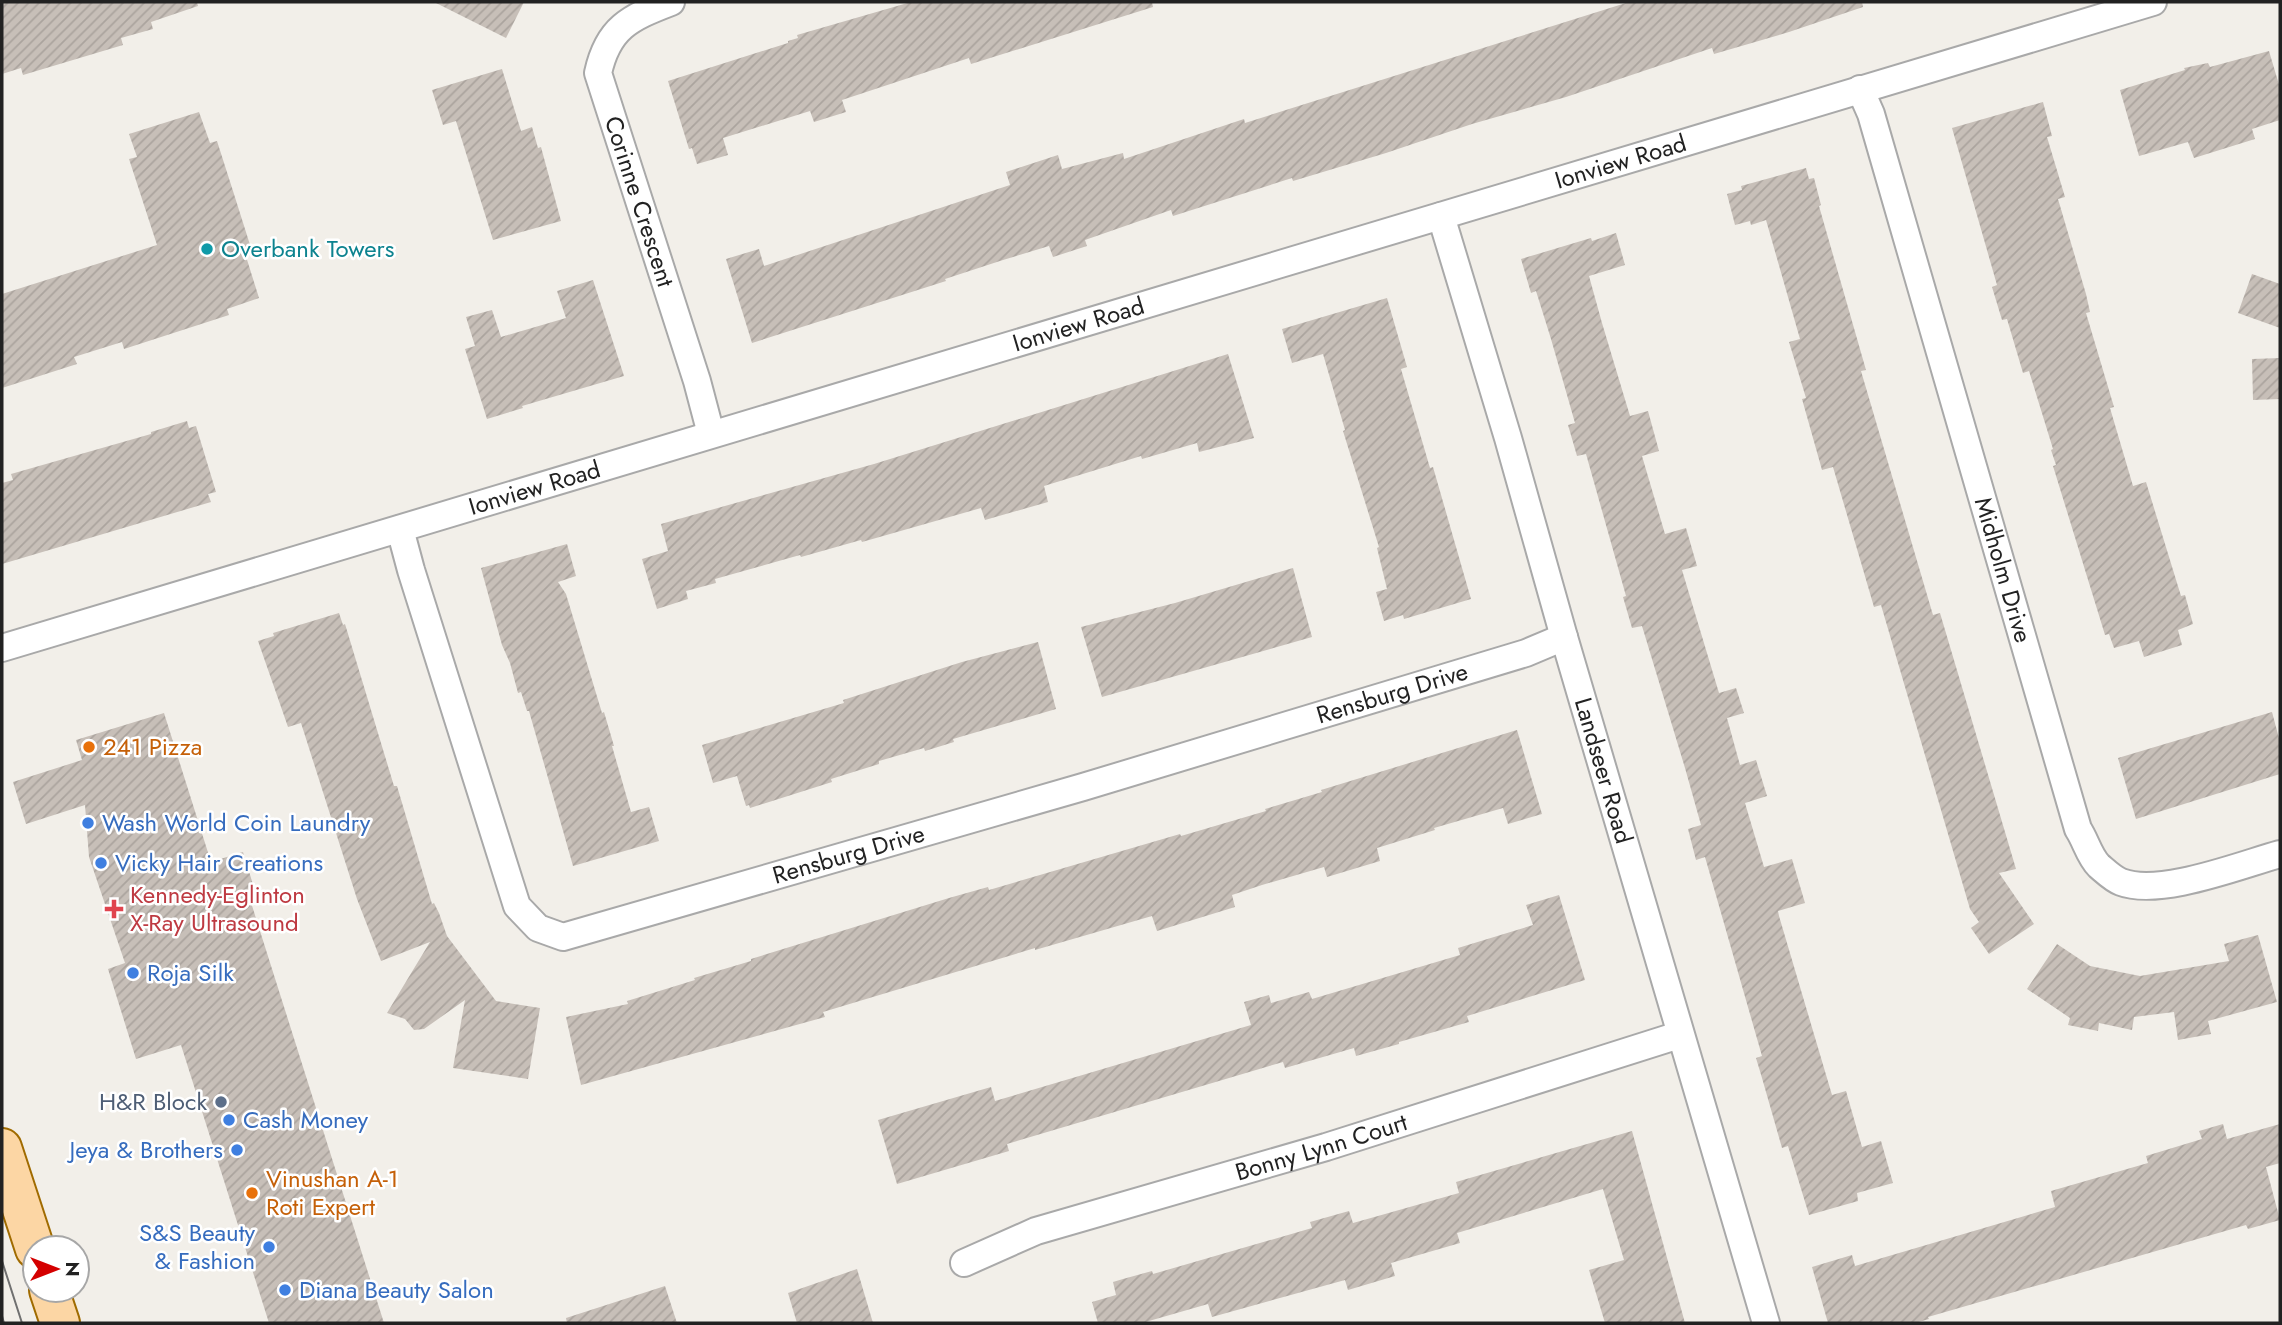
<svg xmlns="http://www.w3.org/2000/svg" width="2282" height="1325" viewBox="0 0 2282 1325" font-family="Jost,sans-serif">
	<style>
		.building { fill: url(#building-hatch) }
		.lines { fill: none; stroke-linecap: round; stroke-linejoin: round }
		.street-casing { stroke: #a9a9a9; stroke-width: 30 }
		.primary-casing { stroke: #a06b00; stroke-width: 42 }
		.street { stroke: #fff; stroke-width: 26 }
		.primary { stroke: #fcd6a4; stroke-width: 38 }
		.tram { stroke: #707070; stroke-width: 2 }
		.culture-dot { fill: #0f9aa8; stroke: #fff; stroke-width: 2.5 }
		.food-dot { fill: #e8710a; stroke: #fff; stroke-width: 2.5 }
		.shop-dot { fill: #3f7fe0; stroke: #fff; stroke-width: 2.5 }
		.health-dot { fill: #e0444e; stroke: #fff; stroke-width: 2.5 }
		.service-dot { fill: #5c6f8a; stroke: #fff; stroke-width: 2.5 }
		.labels { text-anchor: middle; stroke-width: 5; stroke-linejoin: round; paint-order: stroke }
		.street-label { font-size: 24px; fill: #222; stroke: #fff }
		.culture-label { font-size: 24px; fill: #0d838f; stroke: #fff; text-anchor: start }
		.food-label { font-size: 24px; fill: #c56008; stroke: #fff; text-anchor: start }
		.shop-label { font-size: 24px; fill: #366cbe; stroke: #fff; text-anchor: start }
		.health-label { font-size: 24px; fill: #be3a42; stroke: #fff; text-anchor: start }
		.service-label { font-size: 24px; fill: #4e5e75; stroke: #fff; text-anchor: end }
	</style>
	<defs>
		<pattern id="building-hatch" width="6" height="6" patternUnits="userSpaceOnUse" patternTransform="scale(1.75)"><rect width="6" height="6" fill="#c7bfb8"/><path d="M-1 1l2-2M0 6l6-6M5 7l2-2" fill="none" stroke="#aba49e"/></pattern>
	</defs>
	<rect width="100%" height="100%" fill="#f2efe9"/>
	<!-- building -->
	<g class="building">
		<polygon points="2,2 197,2 198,6 151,22 153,29 121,38 123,45 23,75 21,68 2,74"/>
		<polygon points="434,2 524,2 506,38"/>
		<polygon points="911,2 1152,2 1153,7 971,64 969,58 842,100 846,112 814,122 810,111 723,138 728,155 697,164 692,148 689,149 668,81 788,43 788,41 798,38 797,35"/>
		<polygon points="1629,2 1862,2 1863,7 1789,32 1714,54 1712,48 1566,97 1472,124 1386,153 1293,181 1292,178 1173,216 1171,210 1085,240 1087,246 1053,257 1049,246 1003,260 945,279 946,281 752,343 726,259 759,249 764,266 1010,185 1006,172 1058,155 1062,169 1123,153 1124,159 1244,119 1245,123"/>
		<polygon points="2269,51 2280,88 2280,120 2252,129 2255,139 2194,158 2188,142 2139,156 2120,90 2185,70 2184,68 2208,63 2210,67"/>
		<polygon points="502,69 521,131 532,127 538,148 541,147 561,221 493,240 456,121 443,125 432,90"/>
		<polygon points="2043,102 2052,136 2047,137 2065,197 2058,199 2086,294 2090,312 2086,313 2114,407 2110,408 2133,486 2146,482 2181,596 2185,595 2193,624 2178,630 2182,645 2144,657 2139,641 2114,648 2109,634 2105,635 2053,466 2056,465 2051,450 2053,449 2029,371 2023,373 2007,319 2002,320 1992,287 1997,285 1952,128"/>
		<polygon points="199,112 210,143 217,141 233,191 251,248 244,250 259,298 227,309 229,315 124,349 122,342 74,357 77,364 2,388 2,294 157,245 129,159 137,157 129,134"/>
		<polygon points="1806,168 1809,179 1814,178 1821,205 1819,206 1866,370 1861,371 1933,615 1940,613 2016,869 1999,873 2034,924 1989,954 1971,928 1979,922 1970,909 1881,605 1874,607 1833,467 1822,470 1802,399 1806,398 1789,342 1800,339 1766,220 1751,225 1750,221 1735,225 1727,194 1742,190 1741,186"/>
		<polygon points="1616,233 1625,265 1589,276 1602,323 1630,416 1648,411 1659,451 1642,456 1665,534 1686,528 1697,566 1682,570 1719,693 1736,688 1744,713 1727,718 1740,765 1756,760 1767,796 1745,803 1764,867 1792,859 1805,903 1778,911 1779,916 1832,1095 1846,1091 1862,1147 1881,1141 1893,1183 1857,1193 1858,1201 1809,1215 1788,1146 1782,1148 1762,1078 1756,1058 1762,1056 1705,857 1696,860 1688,829 1701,825 1685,768 1642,626 1632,628 1623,597 1626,596 1586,454 1577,456 1568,425 1575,423 1551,339 1536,291 1531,293 1521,259 1591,238 1592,241"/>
		<polygon points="2252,274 2280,284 2280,328 2238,313"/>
		<polygon points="593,280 624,376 522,406 523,408 487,419 465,349 475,346 466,317 492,310 501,337 566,318 557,291"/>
		<polygon points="1387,298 1407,367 1401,369 1430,468 1433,467 1471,599 1404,619 1403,615 1384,621 1376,592 1387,589 1377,548 1379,547 1343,431 1345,430 1323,354 1292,363 1282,329"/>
		<polygon points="1228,354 1254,438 1199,452 1197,443 1142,459 1141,456 1044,486 1048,502 985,520 981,508 862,542 861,540 801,557 800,555 715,579 716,583 686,591 688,599 657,609 642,559 668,551 661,524 874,464"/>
		<polygon points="2280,358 2280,399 2253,400 2252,359"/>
		<polygon points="187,421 189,428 196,426 216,492 208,494 211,502 2,564 2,483 13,480 11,474 151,434 151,432"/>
		<polygon points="567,544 576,576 558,582 566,594 602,713 604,712 614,746 612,746 631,812 649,807 659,841 573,866 529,711 527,711 521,692 518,693 510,663 502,645 481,568"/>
		<polygon points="1293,568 1312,637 1102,697 1081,627 1175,603"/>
		<polygon points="339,613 343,625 345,624 394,786 397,786 432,904 434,903 439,913 447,936 496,1001 540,1008 528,1079 453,1068 465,1000 424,1029 414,1030 405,1019 387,1013 430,942 381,961 357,899 301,723 288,727 258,641 274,636 273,633"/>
		<polygon points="1038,642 1056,709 953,739 954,742 925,751 924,748 879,761 879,764 831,779 832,782 750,808 749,805 746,806 737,776 713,783 702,745 844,703 843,700 962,662"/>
		<polygon points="2272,712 2280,742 2280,774 2136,819 2118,758"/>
		<polygon points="164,713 211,862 243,852 255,891 248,893 384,1323 269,1323 181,1045 136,1059 108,969 125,963 89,857 85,805 26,824 13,782 82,760 76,740"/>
		<polygon points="1517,730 1542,814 1508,824 1503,808 1434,828 1435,830 1377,848 1380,861 1327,877 1324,867 1262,885 1232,895 1235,907 1157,931 1152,916 1035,950 1035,948 823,1012 825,1017 581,1085 566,1017 628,1004 627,1001 695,980 694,978 751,961 751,959 949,898 988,887 989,890 1180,834 1181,836 1266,811 1265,809 1322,792 1321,790"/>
		<polygon points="1559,895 1585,980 1467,1016 1469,1022 1399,1042 1399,1044 1356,1056 1354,1048 1285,1068 1283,1062 1007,1144 1009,1151 897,1184 878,1120 991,1087 995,1101 1251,1025 1244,1002 1269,995 1271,1003 1309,992 1312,999 1460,955 1458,948 1533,925 1526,905"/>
		<polygon points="2258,935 2277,1002 2208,1021 2211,1034 2178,1040 2174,1012 2134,1017 2132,1030 2099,1023 2098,1031 2068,1025 2070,1018 2027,989 2057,944 2090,966 2140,976 2229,961 2224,944"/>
		<polygon points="2223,1124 2227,1139 2280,1124 2280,1163 2266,1167 2280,1220 2248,1229 2246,1225 1928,1317 1929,1319 1915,1323 1828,1323 1812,1267 1852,1255 1855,1266 2055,1207 2051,1191 2148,1163 2146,1156 2202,1139 2199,1131"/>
		<polygon points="1632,1131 1685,1323 1605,1323 1589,1270 1624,1260 1603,1189 1457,1233 1460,1243 1391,1263 1395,1276 1348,1290 1345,1280 1212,1317 1208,1304 1142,1323 1098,1323 1092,1302 1116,1295 1113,1282 1123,1279 1152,1271 1153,1274 1312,1228 1310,1222 1349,1211 1353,1223 1378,1216 1459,1193 1456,1182"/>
		<polygon points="857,1269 873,1323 797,1323 788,1293"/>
		<polygon points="665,1286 677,1323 567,1323 566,1318"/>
	</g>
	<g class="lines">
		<defs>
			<g id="street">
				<path id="s1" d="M671 2C629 18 608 28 598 73L697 381 711 434"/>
				<path id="s2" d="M1860 89 1871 114 2078 829C2086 841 2089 856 2099 866 2106 872 2113 879 2121 882 2160 897 2240 865 2280 854"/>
				<path id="s3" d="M1441 216 1508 438 1564 637 1766 1323"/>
				<path id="s4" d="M400 529 411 570 517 906 538 928 563 937 1083 787 1526 653 1564 637"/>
				<path id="s5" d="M2 648 2153 2"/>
				<path id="s6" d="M964 1263 1036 1231 1326 1147 1679 1035"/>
			</g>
			<g id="primary">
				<polyline points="2,1148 35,1249"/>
				<polyline points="49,1290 60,1323"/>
			</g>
		</defs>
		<!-- street casing -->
		<use href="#street" class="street-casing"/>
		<!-- primary casing -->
		<use href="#primary" class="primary-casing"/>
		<!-- street -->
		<use href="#street" class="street"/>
		<!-- primary -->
		<use href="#primary" class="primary"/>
		<!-- tram -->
		<g class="tram">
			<polyline points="2,1261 22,1323"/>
			<polyline points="2,1316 4,1323"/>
		</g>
	</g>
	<!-- markers -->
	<circle class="culture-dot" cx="207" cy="249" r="7"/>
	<g class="food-dot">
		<circle cx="89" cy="747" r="7"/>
		<circle cx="252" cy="1193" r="7"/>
	</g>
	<g class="shop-dot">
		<circle cx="88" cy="823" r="7"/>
		<circle cx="101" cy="863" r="7"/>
		<circle cx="133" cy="973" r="7"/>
		<circle cx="229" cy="1120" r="7"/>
		<circle cx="237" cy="1150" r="7"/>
		<circle cx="269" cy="1247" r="7"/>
		<circle cx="285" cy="1290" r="7"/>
	</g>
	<path class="health-dot" d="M110.5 898.5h7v7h7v7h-7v7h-7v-7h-7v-7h7z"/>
	<circle class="service-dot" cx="221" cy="1102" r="7"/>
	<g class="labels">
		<!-- street labels -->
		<g class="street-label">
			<text dy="8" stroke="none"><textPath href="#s5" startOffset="1690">Ionview Road</textPath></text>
			<text dy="8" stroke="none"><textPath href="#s1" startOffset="243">Corinne Crescent</textPath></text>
			<text dy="8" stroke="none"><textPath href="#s5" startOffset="1124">Ionview Road</textPath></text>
			<text dy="8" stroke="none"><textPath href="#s5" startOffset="556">Ionview Road</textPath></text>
			<text dy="8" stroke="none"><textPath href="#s2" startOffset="502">Midholm Drive</textPath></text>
			<text dy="8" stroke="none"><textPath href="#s4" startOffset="1316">Rensburg Drive</textPath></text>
			<text dy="8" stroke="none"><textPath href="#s3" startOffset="578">Landseer Road</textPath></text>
			<text dy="8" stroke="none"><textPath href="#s4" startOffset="749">Rensburg Drive</textPath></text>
			<text dy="8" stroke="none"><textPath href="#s6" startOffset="376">Bonny Lynn Court</textPath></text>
		</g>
		<!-- culture labels -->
		<g class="culture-label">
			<text x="221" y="257">Overbank Towers</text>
		</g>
		<!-- food labels -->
		<g class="food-label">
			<text x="103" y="755">241 Pizza</text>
			<text x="266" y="1187">Vinushan A-1<tspan x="266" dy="28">Roti Expert</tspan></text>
		</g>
		<!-- shop labels -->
		<g class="shop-label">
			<text x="102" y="831">Wash World Coin Laundry</text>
			<text x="115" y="871">Vicky Hair Creations</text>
			<text x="147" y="981">Roja Silk</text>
			<text x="243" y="1128">Cash Money</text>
			<text x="223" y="1158" text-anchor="end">Jeya &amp; Brothers</text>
			<text x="255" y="1241" text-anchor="end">S&amp;S Beauty<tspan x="255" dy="28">&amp; Fashion</tspan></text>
			<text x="299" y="1298">Diana Beauty Salon</text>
		</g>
		<!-- health labels -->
		<g class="health-label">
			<text x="130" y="903">Kennedy-Eglinton<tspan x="130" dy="28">X-Ray Ultrasound</tspan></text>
		</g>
		<!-- service labels -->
		<g class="service-label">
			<text x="207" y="1110">H&amp;R Block</text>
		</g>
	</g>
	<!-- border -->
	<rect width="2282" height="1325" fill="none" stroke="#222222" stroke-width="7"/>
	<!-- north arrow -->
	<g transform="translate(56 1269) rotate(90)"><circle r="33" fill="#ffffff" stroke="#a7a7a7" stroke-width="2"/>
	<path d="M0-5L12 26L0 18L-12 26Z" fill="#d40000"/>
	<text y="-10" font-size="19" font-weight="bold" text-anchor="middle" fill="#222222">N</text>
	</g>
</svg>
